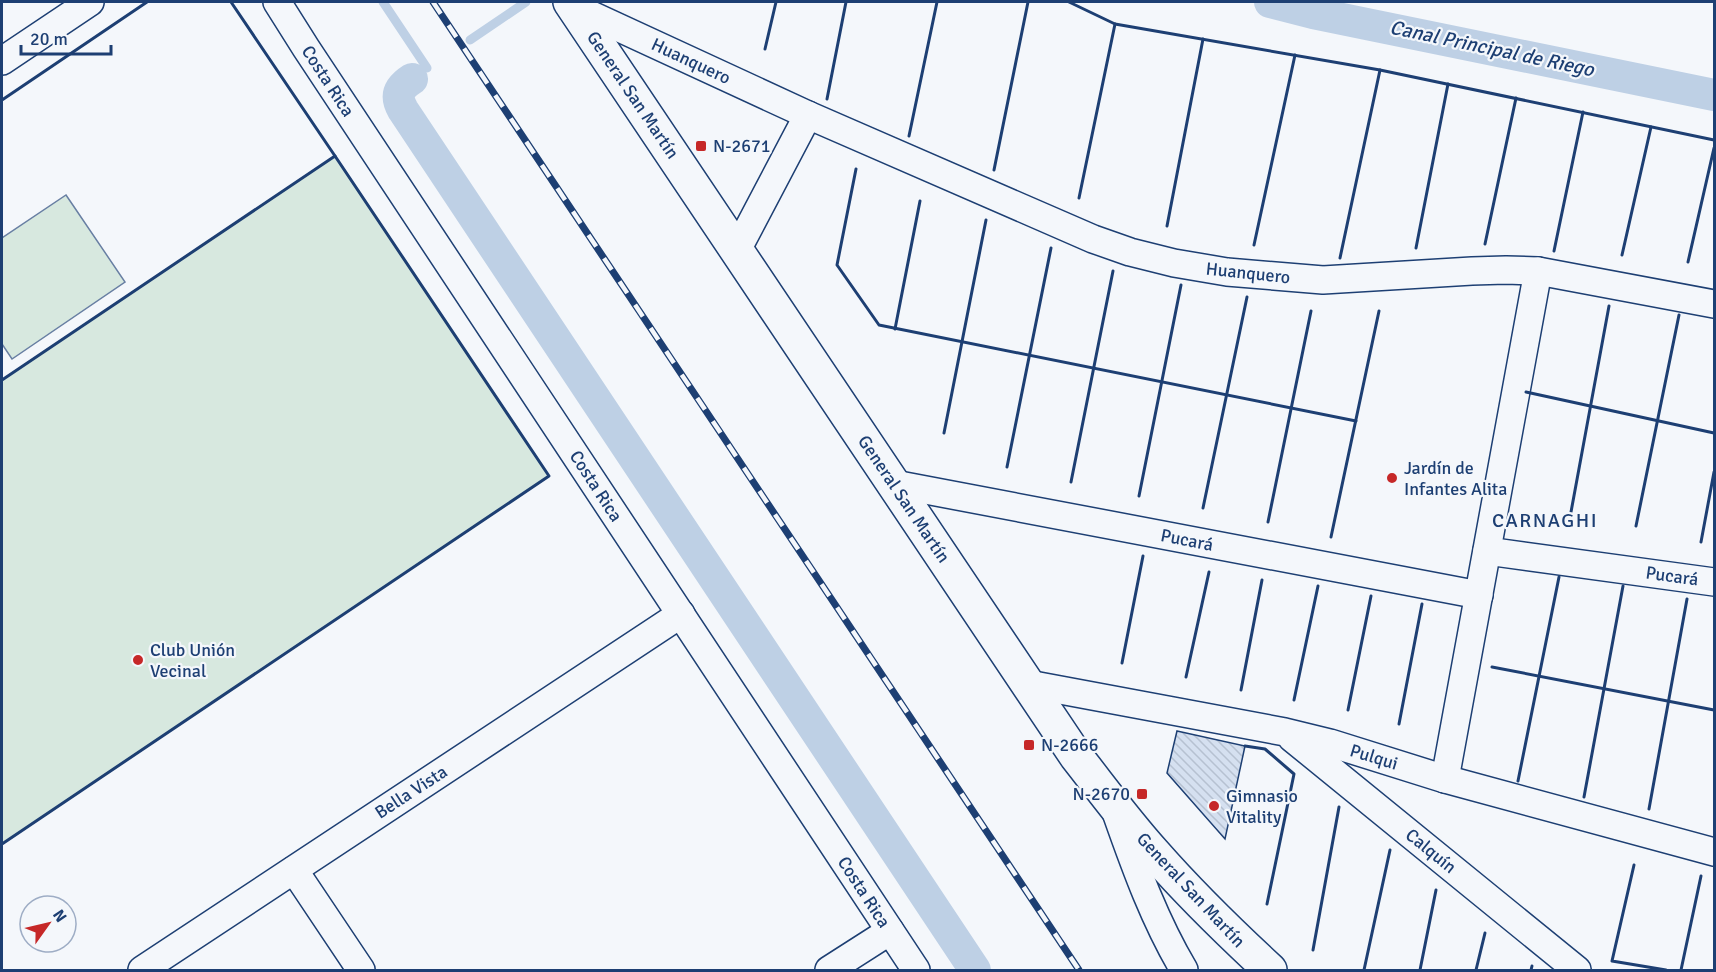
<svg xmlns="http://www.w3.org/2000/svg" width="1716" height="972" viewBox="0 0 1716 972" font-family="Signika,sans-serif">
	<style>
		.pitch { fill: #d7e8df; stroke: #687fa3; stroke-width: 1.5 }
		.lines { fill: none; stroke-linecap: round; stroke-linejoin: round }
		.stream { stroke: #bed0e5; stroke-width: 9 }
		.canal { stroke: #bed0e5; stroke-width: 32 }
		.building { fill: url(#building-back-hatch); stroke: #1d3f73; stroke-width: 1.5 }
		.street-casing { stroke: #1d3f73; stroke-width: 30 }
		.secondary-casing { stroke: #1d3f73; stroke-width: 36 }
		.street { stroke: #f4f7fb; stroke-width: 27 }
		.secondary { stroke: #f4f7fb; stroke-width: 33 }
		.rail-casing { stroke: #1d3f73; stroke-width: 7 }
		.rail { stroke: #f4f7fb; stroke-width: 4.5; stroke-dasharray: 14; stroke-linecap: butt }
		.wall { stroke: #1d3f73; stroke-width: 3 }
		.poi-dot { fill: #c62828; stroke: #f4f7fb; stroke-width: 2 }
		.labels { text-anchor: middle; stroke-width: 4.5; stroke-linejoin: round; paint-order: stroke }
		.street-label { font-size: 18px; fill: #1d3f73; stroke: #f4f7fb }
		.poi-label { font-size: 18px; fill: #1d3f73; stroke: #f4f7fb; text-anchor: start }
		.water-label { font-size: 20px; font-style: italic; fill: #1d3f73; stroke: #f4f7fb }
		.neighbourhood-label { font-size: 20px; letter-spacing: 1.5px; fill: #1d3f73; stroke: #f4f7fb }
	</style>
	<defs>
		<pattern id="building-back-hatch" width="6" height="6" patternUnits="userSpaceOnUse" patternTransform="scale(1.5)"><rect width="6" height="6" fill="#d5e0f0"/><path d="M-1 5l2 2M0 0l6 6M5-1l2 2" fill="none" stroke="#b6c1d1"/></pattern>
	</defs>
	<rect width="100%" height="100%" fill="#f4f7fb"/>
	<!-- pitch -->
	<g class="pitch">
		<polygon points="335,156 549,476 2,844 2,380"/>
		<polygon points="66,195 125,282 12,359 2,344 2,238"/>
	</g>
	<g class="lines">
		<!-- stream -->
		<g class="stream">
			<polyline points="383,2 427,68"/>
			<polyline points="470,40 526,2"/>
		</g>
		<!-- canal -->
		<g class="canal">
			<polyline points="1270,2 1313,13 1714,95"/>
			<path d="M412 79C398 88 395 96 403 110L975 970"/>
		</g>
	</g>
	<!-- building -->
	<polygon class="building" points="1177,731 1245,746 1225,839 1167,773"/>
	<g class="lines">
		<defs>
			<g id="street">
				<polyline points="277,2 306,48 916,970"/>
				<polyline points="574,7 808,115 1093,239 1130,252 1174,263 1227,272 1323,280 1472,271 1506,270 1538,271 1714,304"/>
				<polyline points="2,61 90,2"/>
				<polyline points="737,250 808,115"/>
				<polyline points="894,484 1479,595"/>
				<polyline points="1487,551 1714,582"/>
				<polyline points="1028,684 1285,732 1330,743 1445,779 1714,852"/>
				<polyline points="1292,738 1577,970"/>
				<polyline points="1445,779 1538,271"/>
				<path d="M1117 815C1136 869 1155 921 1184 970"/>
				<polyline points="294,870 361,970"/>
				<polyline points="142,970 681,614"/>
				<polyline points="829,970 890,931"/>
			</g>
			<path id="secondary" d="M570 2 1076 756C1102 789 1126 822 1154 853 1190 894 1230 933 1270 970"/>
		</defs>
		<!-- street casing -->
		<use href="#street" class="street-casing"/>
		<!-- secondary casing -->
		<use href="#secondary" class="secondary-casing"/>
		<!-- street -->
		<use href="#street" class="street"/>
		<!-- secondary -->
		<use href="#secondary" class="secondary"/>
		<defs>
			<polyline id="rail" points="433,2 1079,970"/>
		</defs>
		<!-- rail casing -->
		<use href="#rail" class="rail-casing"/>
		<!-- rail -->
		<use href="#rail" class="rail"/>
		<!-- wall -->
		<g class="wall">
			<polyline points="231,2 335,156"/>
			<polyline points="1069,2 1115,24 1380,70 1714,140"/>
			<polyline points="765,49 776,2"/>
			<polyline points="827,99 846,2"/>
			<polyline points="2,100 147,2"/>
			<polyline points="909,136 937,2"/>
			<polyline points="856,169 837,265 879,325 1356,421"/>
			<polyline points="994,170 1028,2"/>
			<polyline points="1079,198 1115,24"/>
			<polyline points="1167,226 1203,39"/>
			<polyline points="1485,244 1516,98"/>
			<polyline points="1254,245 1295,55"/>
			<polyline points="1416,248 1448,84"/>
			<polyline points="1554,251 1583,112"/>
			<polyline points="1622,255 1651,127"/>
			<polyline points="1340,258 1380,70"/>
			<polyline points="1688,262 1714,148"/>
			<polyline points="895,329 920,201"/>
			<polyline points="2,380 335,156 549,476 2,844"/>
			<polyline points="1526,392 1714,433"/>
			<polyline points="944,433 986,220"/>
			<polyline points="1007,467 1051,248"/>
			<polyline points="1071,482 1113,271"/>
			<polyline points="1139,496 1181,285"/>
			<polyline points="1203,508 1247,297"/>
			<polyline points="1571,512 1609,306"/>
			<polyline points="1268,522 1311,311"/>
			<polyline points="1636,526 1679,315"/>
			<polyline points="1331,537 1379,311"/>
			<polyline points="1701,542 1714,472"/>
			<polyline points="1122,663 1143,556"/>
			<polyline points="1492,667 1714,710"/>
			<polyline points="1186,677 1209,572"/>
			<polyline points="1241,690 1262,580"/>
			<polyline points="1294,700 1318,586"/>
			<polyline points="1348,710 1371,596"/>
			<polyline points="1399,724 1422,604"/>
			<polyline points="1245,746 1265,749 1294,774 1267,904"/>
			<polyline points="1518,781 1559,577"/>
			<polyline points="1584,797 1623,586"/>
			<polyline points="1649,809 1687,599"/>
			<polyline points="1634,865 1612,961 1666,970"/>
			<polyline points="1313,950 1339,807"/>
			<polyline points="1364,970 1390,850"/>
			<polyline points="1420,970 1436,890"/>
			<polyline points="1476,970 1485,933"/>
			<polyline points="1531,970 1532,966"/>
			<polyline points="1681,970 1701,876"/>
		</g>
	</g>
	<!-- markers -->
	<g class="poi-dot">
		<rect x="695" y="140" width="12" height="12" rx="3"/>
		<circle cx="1392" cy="478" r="6"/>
		<circle cx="138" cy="660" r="6"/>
		<rect x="1023" y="739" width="12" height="12" rx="3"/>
		<rect x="1136" y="788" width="12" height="12" rx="3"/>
		<circle cx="1214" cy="806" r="6"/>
	</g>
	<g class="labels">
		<!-- street labels -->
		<g class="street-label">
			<text transform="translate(691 61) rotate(25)" y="6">Huanquero</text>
			<text transform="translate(328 81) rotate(57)" y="6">Costa Rica</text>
			<text transform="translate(633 95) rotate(56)" y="6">General San Martín</text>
			<text transform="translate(1248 273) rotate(6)" y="6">Huanquero</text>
			<text transform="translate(596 486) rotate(57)" y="6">Costa Rica</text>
			<text transform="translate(904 499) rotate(56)" y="6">General San Martín</text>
			<text transform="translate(1187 540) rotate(11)" y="6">Pucará</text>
			<text transform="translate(1672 576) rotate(8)" y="6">Pucará</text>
			<text transform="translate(1374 757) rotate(17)" y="6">Pulqui</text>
			<text transform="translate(411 792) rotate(-33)" y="6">Bella Vista</text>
			<text transform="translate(1431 851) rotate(39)" y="6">Calquín</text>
			<text transform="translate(1191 890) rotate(47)" y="6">General San Martín</text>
			<text transform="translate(864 892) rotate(57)" y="6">Costa Rica</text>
		</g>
		<!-- poi labels -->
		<g class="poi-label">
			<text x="713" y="152">N-2671</text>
			<text x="1404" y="474">Jardín de<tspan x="1404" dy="21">Infantes Alita</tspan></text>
			<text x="150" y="656">Club Unión<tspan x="150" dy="21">Vecinal</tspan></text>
			<text x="1041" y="751">N-2666</text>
			<text x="1130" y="800" text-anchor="end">N-2670</text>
			<text x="1226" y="802">Gimnasio<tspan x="1226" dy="21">Vitality</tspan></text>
		</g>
		<!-- water labels -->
		<g class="water-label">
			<text transform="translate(1492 48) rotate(12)" y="7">Canal Principal de Riego</text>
		</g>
		<!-- neighbourhood labels -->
		<g class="neighbourhood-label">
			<text x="1545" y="527">CARNAGHI</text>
		</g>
	</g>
	<!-- border -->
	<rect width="1716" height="972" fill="none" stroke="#1d3f73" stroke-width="6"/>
	<!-- north arrow -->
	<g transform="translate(48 924) rotate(56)"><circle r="28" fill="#f4f7fb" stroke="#9eadc5" stroke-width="1.5"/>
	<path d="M0-4.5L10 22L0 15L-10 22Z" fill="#c62828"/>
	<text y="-9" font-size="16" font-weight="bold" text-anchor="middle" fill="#1d3f73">N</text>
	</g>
	<!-- scale -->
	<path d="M21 45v9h90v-9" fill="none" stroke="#1d3f73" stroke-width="3"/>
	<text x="30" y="45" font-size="18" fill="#1d3f73" stroke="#f4f7fb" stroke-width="4.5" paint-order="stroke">20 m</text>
</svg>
